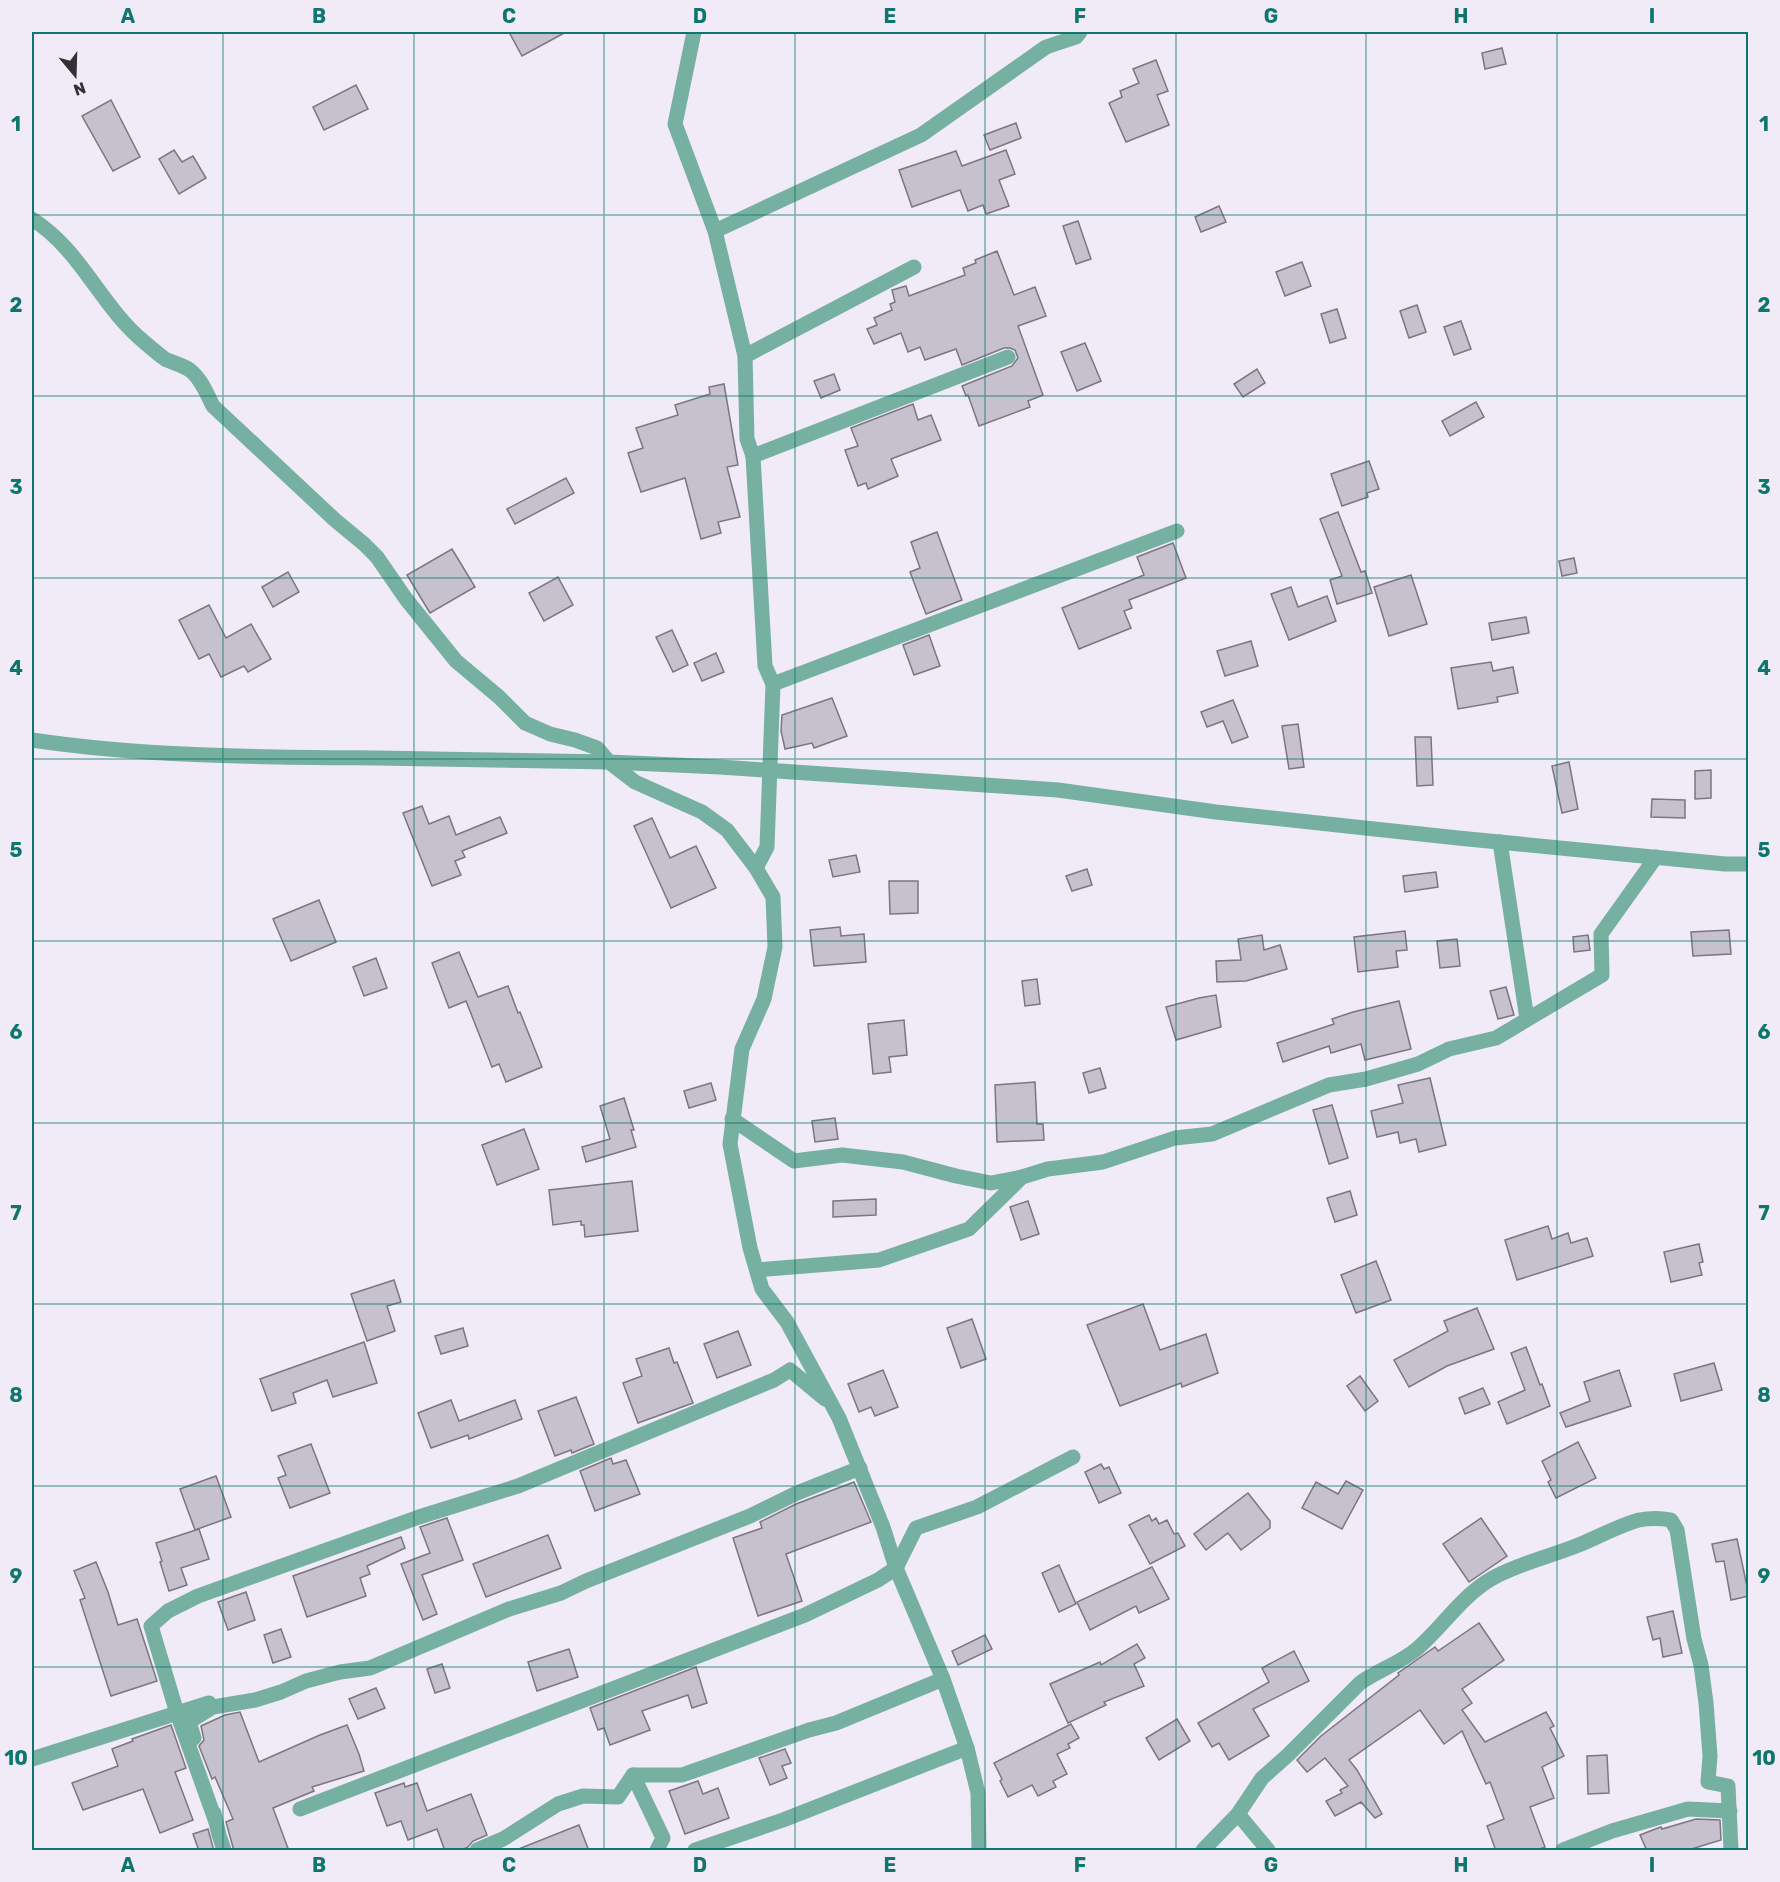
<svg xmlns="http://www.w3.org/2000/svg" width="1780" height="1882" viewBox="0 0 1780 1882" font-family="Rubik,sans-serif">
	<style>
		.building { fill: #c7c0cd; stroke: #7b7681; stroke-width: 1.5 }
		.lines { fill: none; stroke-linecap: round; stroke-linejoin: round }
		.minor { stroke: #75b0a1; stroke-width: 15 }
		.grid { fill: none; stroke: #0f766e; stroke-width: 1.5; stroke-opacity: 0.55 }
		.neatline { fill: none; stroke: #0f766e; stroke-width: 2 }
		.grid-label { font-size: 20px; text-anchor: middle; font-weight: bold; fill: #0f766e }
	</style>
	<rect width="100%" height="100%" fill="#f1eaf7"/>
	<!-- building -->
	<g class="building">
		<polygon points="509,32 566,32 522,56"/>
		<polygon points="1502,48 1506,64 1485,69 1482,53"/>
		<polygon points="1156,60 1168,91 1157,95 1169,125 1126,142 1109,103 1122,97 1120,91 1139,83 1133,69"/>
		<polygon points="356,85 368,109 324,130 313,107"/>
		<polygon points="111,100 140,157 113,171 82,116"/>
		<polygon points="1016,123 1021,138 990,150 984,135"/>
		<polygon points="174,150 182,162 193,156 206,178 179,194 159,159"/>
		<polygon points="1006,150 1015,174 999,180 1009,206 986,214 983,205 968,211 960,190 912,207 899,170 956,151 962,166"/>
		<polygon points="1219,206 1226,222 1201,232 1195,217"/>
		<polygon points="1078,221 1091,259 1076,264 1063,226"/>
		<polygon points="997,251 1014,295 1035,287 1046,316 1018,326 1043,395 1028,401 1030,407 979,426 968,395 966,396 962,386 1012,366 1018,358 1015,350 1010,348 1004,348 962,365 956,349 925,360 920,347 908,352 901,333 874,344 867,329 877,325 874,318 892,310 890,304 895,302 892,290 906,286 909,296 965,275 963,268 976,263 975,260"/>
		<polygon points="1302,262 1311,286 1285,296 1276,272"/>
		<polygon points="1417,305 1426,332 1409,338 1400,311"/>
		<polygon points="1337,309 1346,338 1330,343 1321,314"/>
		<polygon points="1461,321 1471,349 1454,355 1444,327"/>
		<polygon points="1085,343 1101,381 1077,391 1061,352"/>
		<polygon points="1257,369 1265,383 1243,397 1234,384"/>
		<polygon points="834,374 840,390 821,398 814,381"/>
		<polygon points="724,384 738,465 727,467 740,517 718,522 721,533 701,539 685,478 641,492 628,453 643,448 636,428 678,415 675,405 710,394 709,387"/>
		<polygon points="1476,402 1484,417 1450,436 1442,421"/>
		<polygon points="913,404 918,420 931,415 941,440 891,459 898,476 868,489 866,483 858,486 845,450 858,446 851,428"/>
		<polygon points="1369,461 1379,489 1367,493 1368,497 1342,506 1331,474"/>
		<polygon points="566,478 574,493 515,524 507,509"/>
		<polygon points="1338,512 1361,572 1365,571 1372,593 1337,604 1330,580 1342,576 1320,519"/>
		<polygon points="937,532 962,600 926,614 910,572 920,568 911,542"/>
		<polygon points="1173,543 1186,578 1129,600 1132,608 1124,611 1131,628 1079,649 1062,608 1144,575 1137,557"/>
		<polygon points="452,549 475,587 430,613 407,575"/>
		<polygon points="1574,558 1577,573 1562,576 1559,561"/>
		<polygon points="288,572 299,592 273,607 262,587"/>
		<polygon points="1411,575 1427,624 1389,636 1374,587"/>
		<polygon points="558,577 573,605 544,621 529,593"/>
		<polygon points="1291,587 1298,607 1327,596 1336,621 1289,640 1271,594"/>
		<polygon points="209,605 226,638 251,624 271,659 248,672 244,666 221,677 209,654 199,659 179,620"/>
		<polygon points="1526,617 1529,633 1492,640 1489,623"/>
		<polygon points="672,630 688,665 673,672 656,637"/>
		<polygon points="929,635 940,666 914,675 903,645"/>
		<polygon points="1251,641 1258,666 1225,676 1217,651"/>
		<polygon points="716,653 724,672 702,681 694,663"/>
		<polygon points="1491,662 1493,671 1513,667 1518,693 1497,697 1498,702 1458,709 1451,668"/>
		<polygon points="832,698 847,736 814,748 812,743 785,749 781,731 782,715"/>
		<polygon points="1233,700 1248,737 1232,743 1223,721 1207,727 1201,712"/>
		<polygon points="1298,724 1304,767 1289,769 1282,726"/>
		<polygon points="1415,737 1431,737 1433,785 1417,786"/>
		<polygon points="1569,762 1578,809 1562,813 1552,766"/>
		<polygon points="1711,770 1711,798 1695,799 1695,771"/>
		<polygon points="1652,799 1685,800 1685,818 1651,817"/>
		<polygon points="422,806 429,824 449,816 456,835 500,817 507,833 462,851 465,857 455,861 461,875 432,886 403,813"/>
		<polygon points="652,818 670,858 696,846 716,888 671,908 634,826"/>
		<polygon points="856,855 860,872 833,877 829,860"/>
		<polygon points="1087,869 1092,885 1072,891 1066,876"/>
		<polygon points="1436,872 1438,887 1405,892 1403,876"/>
		<polygon points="889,881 918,881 918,913 890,914"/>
		<polygon points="319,900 336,942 291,961 273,919"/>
		<polygon points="840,927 841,936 864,934 866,962 814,966 810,930"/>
		<polygon points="1729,930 1731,954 1693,956 1691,932"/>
		<polygon points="1405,931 1407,950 1396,951 1398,967 1358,972 1354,937"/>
		<polygon points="1262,935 1264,950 1280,945 1287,969 1246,981 1217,982 1216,961 1241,960 1238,939"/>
		<polygon points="1588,935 1590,950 1574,952 1573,937"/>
		<polygon points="1457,939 1460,966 1440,968 1437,941"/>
		<polygon points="459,952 478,997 508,986 518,1013 520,1012 542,1067 506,1082 499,1064 492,1067 466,1001 449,1008 432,963"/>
		<polygon points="376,958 387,988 364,996 353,967"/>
		<polygon points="1037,979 1040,1004 1025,1006 1022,981"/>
		<polygon points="1506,987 1514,1015 1498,1019 1490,991"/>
		<polygon points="1216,995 1221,1027 1176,1040 1166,1007 1199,998"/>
		<polygon points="1399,1001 1411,1049 1365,1060 1361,1044 1331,1053 1329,1046 1283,1062 1277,1043 1334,1024 1332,1019 1353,1012"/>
		<polygon points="904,1020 907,1055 889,1057 891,1072 873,1074 868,1024"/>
		<polygon points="1100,1068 1106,1088 1089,1093 1083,1073"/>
		<polygon points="1430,1078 1446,1145 1419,1152 1416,1139 1400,1143 1398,1132 1377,1137 1371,1111 1403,1103 1398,1085"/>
		<polygon points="1035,1082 1037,1124 1043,1124 1044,1140 997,1142 995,1085"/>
		<polygon points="711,1083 716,1100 689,1108 684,1091"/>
		<polygon points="624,1098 634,1130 631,1130 636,1147 586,1162 582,1147 610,1139 600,1106"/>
		<polygon points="1332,1105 1348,1158 1329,1164 1313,1110"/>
		<polygon points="835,1118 838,1139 815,1142 812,1121"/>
		<polygon points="524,1129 539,1169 497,1185 482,1145"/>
		<polygon points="632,1181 638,1231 585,1237 584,1225 581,1225 581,1221 553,1225 549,1190"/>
		<polygon points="1350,1191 1357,1215 1335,1222 1327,1198"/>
		<polygon points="876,1199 876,1215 833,1217 833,1201"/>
		<polygon points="1028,1201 1039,1234 1021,1240 1010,1207"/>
		<polygon points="1548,1226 1552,1239 1568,1233 1571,1243 1587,1238 1593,1256 1517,1280 1505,1240"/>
		<polygon points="1699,1244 1703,1262 1699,1263 1702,1275 1671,1282 1664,1252"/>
		<polygon points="1376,1261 1391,1300 1356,1313 1341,1275"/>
		<polygon points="394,1280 401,1302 387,1306 395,1331 367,1341 351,1294"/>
		<polygon points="1143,1304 1160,1350 1206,1334 1218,1373 1182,1387 1181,1383 1120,1406 1087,1325"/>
		<polygon points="1477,1308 1494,1349 1447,1366 1409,1387 1394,1360 1448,1331 1444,1321"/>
		<polygon points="972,1319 986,1359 961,1368 947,1328"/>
		<polygon points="463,1328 468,1346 441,1354 435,1336"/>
		<polygon points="738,1331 751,1365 717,1378 704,1344"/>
		<polygon points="364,1342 377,1383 333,1397 327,1380 293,1393 296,1403 272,1411 260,1379"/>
		<polygon points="1526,1347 1540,1385 1542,1384 1550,1406 1507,1424 1498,1402 1525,1390 1511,1353"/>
		<polygon points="669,1348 674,1363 677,1362 693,1403 638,1423 623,1383 642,1376 636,1359"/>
		<polygon points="1714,1363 1722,1390 1681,1401 1674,1374"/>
		<polygon points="883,1370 898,1407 875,1416 871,1407 859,1412 848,1384"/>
		<polygon points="1619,1370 1631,1406 1566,1427 1560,1413 1590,1401 1584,1382"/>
		<polygon points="1360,1376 1378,1401 1365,1411 1347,1386"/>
		<polygon points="1483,1388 1490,1404 1465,1414 1459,1398"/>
		<polygon points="576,1397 594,1444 572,1453 571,1450 555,1456 538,1411"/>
		<polygon points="451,1400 459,1421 515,1400 522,1419 469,1439 468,1435 431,1448 418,1413"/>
		<polygon points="1578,1442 1596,1478 1556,1498 1548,1482 1551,1480 1542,1461"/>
		<polygon points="311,1444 330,1493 290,1508 278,1478 286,1475 278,1456"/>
		<polygon points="611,1458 613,1464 626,1460 640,1494 595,1511 580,1471"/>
		<polygon points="1101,1464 1104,1469 1109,1467 1121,1493 1099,1503 1085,1472"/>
		<polygon points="216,1476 231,1517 195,1530 180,1489"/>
		<polygon points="1346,1481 1363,1490 1342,1529 1302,1508 1316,1482 1338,1494"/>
		<polygon points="854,1482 871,1522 786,1554 802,1601 758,1616 733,1538 762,1528 760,1522 796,1504"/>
		<polygon points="1248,1493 1270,1521 1270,1528 1241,1550 1228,1533 1206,1550 1194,1534"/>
		<polygon points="1149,1515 1152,1521 1156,1518 1159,1524 1167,1520 1174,1534 1178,1533 1185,1546 1150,1564 1129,1525"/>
		<polygon points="447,1518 463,1560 422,1575 437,1614 423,1620 401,1564 430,1553 420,1527"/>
		<polygon points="1481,1518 1507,1556 1469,1582 1443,1544"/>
		<polygon points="199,1529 209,1559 181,1568 187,1585 169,1591 160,1562 162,1561 156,1543"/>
		<polygon points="548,1535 561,1568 486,1597 473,1564"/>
		<polygon points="401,1537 405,1548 367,1566 370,1574 360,1578 366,1596 307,1617 293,1576"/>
		<polygon points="1737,1539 1749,1596 1731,1600 1724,1561 1716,1562 1712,1544"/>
		<polygon points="96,1562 108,1592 118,1625 137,1619 157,1681 111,1696 80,1600 85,1598 74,1571"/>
		<polygon points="1059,1565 1076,1604 1059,1612 1042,1573"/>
		<polygon points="1152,1567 1169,1599 1139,1613 1136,1606 1090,1630 1077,1602"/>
		<polygon points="246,1592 255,1620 228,1630 218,1602"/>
		<polygon points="1673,1611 1682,1653 1663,1657 1660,1638 1653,1640 1647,1617"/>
		<polygon points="1479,1623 1504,1660 1462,1689 1472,1703 1462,1710 1485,1742 1546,1712 1554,1726 1550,1728 1564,1756 1542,1767 1554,1798 1530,1807 1545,1847 1535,1851 1496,1851 1487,1826 1504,1819 1490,1782 1486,1784 1462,1731 1444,1744 1420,1710 1349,1760 1357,1770 1382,1814 1375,1818 1361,1802 1335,1816 1326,1801 1342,1793 1340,1790 1348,1786 1325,1758 1307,1772 1297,1760 1321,1736 1399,1675 1398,1673 1435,1647 1438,1651"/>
		<polygon points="281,1629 291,1657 273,1663 264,1635"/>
		<polygon points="985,1635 992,1649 958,1665 952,1651"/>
		<polygon points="1137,1644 1145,1658 1134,1664 1144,1686 1104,1702 1106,1705 1068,1723 1050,1684 1100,1662 1101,1665"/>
		<polygon points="569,1649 578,1677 537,1691 528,1662"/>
		<polygon points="1294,1651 1309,1681 1253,1709 1269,1736 1229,1760 1219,1743 1212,1747 1198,1723 1269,1682 1262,1668"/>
		<polygon points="442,1664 450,1688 435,1693 427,1669"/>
		<polygon points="696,1667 707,1703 692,1708 688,1695 642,1711 650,1730 610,1745 604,1728 598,1730 590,1708"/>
		<polygon points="376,1688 385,1708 358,1719 349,1699"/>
		<polygon points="240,1712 259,1762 320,1735 347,1725 359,1754 364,1771 312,1787 314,1791 273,1808 289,1851 234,1851 226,1822 233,1819 215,1777 212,1779 199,1746 204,1740 201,1726 225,1715"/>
		<polygon points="1177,1719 1190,1741 1159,1760 1146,1738"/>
		<polygon points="1071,1724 1079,1738 1068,1744 1070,1748 1057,1754 1067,1774 1053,1781 1056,1787 1038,1796 1032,1785 1008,1797 1000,1781 1002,1779 994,1763"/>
		<polygon points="171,1725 186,1768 175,1772 193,1820 160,1833 143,1789 83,1810 72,1783 118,1766 112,1749 133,1741 132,1739"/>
		<polygon points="785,1749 791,1763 782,1766 787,1778 770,1785 759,1758"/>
		<polygon points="1607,1755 1609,1793 1588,1794 1587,1756"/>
		<polygon points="698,1781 703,1794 718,1788 729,1818 685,1834 669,1791"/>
		<polygon points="404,1783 405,1787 417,1783 427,1811 471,1794 487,1835 473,1841 468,1847 460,1851 445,1851 437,1829 408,1840 401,1821 387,1826 375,1793"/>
		<polygon points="1696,1819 1720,1820 1721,1840 1685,1851 1647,1851 1640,1835 1658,1828 1661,1827 1662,1829"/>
		<polygon points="579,1825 589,1851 516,1851 516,1850"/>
		<polygon points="208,1829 214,1851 199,1851 193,1834"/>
	</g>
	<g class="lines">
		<!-- minor -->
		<g class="minor">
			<polyline points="694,32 675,124 715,231 745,356 747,439 753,456 765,666 773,684 767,847 756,868"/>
			<path d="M32 219C81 250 100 305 143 341 150 347 158 354 165 359 173 363 184 365 191 371 201 379 207 394 213 406L335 520 364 544 377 557 406 599 456 661 499 697 525 723 550 734 575 740 597 748 609 762 720 767 1058 790 1216 812 1458 838 1725 864H1748"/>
			<polyline points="715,231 921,135 1046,47 1076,37 1080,32"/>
			<polyline points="745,356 914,267"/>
			<polyline points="753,456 1008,357"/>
			<polyline points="773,684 1177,531"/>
			<path d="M32 740C146 757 262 757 377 758 454 759 532 761 609 762L635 782 702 812 727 830 756 868 773 897 775 947 764 999 742 1049 730 1144 750 1248 762 1289 787 1322 839 1418 883 1527 896 1568 943 1679 967 1748 978 1793 979 1850"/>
			<polyline points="1500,842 1527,1019"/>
			<polyline points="732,1119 794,1161 842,1155 903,1162 956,1176 991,1183 1022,1177 1048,1169 1103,1162 1175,1138 1212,1134 1329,1085 1366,1079 1418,1064 1449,1049 1496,1038 1602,975 1601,934 1656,857"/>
			<polyline points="757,1270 879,1260 969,1229 1022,1177"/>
			<polyline points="194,1738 189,1722 213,1707 255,1700 281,1692 306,1681 340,1672 370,1668 509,1609 561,1593 586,1581 750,1516 797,1493 860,1468"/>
			<polyline points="32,1759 209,1703"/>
			<polyline points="633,1775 663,1838 657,1850"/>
			<polyline points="300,1809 805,1615 878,1580 896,1568 916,1528 977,1507 1073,1457"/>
			<polyline points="214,1813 219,1835 224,1850"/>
			<polyline points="1238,1814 1268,1850"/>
			<polyline points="216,1822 177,1713 151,1626 168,1611 198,1596 419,1517 518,1486 774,1380 790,1370 825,1399"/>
			<polyline points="477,1850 503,1839 558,1804 583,1796 618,1797 633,1775 682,1775 809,1730 836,1723 943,1679"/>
			<polyline points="695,1850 783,1820 967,1748"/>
			<path d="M1203 1850 1238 1814 1262 1778 1288 1755 1360 1683C1378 1670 1401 1663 1418 1648 1443 1626 1462 1596 1491 1579 1517 1564 1548 1557 1576 1546 1595 1539 1619 1525 1639 1520 1649 1518 1661 1518 1671 1520L1677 1530 1694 1639 1701 1665 1706 1703 1710 1756 1708 1782 1728 1786 1731 1850"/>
			<polyline points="1563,1850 1612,1831 1688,1809 1730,1811"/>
		</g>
	</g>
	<!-- grid -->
	<path class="grid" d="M223 32V1850M414 32V1850M604 32V1850M795 32V1850M985 32V1850M1176 32V1850M1366 32V1850M1557 32V1850M32 215H1748M32 396H1748M32 578H1748M32 759H1748M32 941H1748M32 1123H1748M32 1304H1748M32 1486H1748M32 1667H1748"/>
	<!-- border -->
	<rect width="1780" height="1882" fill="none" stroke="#f1eaf7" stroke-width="66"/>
	<!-- north arrow -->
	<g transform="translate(75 75) rotate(161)" stroke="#f1eaf7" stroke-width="4.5" paint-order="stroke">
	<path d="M0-4.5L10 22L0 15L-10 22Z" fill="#333035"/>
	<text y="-9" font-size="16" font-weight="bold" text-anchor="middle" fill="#333035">N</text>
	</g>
	<rect x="33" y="33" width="1714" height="1816" class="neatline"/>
	<g class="grid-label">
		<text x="128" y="23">A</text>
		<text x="319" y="23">B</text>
		<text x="509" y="23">C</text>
		<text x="700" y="23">D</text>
		<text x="890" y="23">E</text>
		<text x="1080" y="23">F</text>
		<text x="1271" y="23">G</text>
		<text x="1461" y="23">H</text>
		<text x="1652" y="23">I</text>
		<text x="16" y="131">1</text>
		<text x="1764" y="131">1</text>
		<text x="16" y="312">2</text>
		<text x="1764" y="312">2</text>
		<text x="16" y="494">3</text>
		<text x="1764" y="494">3</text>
		<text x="16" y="675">4</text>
		<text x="1764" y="675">4</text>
		<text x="16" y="857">5</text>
		<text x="1764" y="857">5</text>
		<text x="16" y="1039">6</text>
		<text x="1764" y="1039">6</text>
		<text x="16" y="1220">7</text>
		<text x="1764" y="1220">7</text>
		<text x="16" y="1402">8</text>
		<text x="1764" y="1402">8</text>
		<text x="16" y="1583">9</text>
		<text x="1764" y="1583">9</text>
		<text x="16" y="1765">10</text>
		<text x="1764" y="1765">10</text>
		<text x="128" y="1872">A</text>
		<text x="319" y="1872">B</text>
		<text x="509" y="1872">C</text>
		<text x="700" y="1872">D</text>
		<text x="890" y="1872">E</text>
		<text x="1080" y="1872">F</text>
		<text x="1271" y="1872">G</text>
		<text x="1461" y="1872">H</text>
		<text x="1652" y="1872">I</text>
	</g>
</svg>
